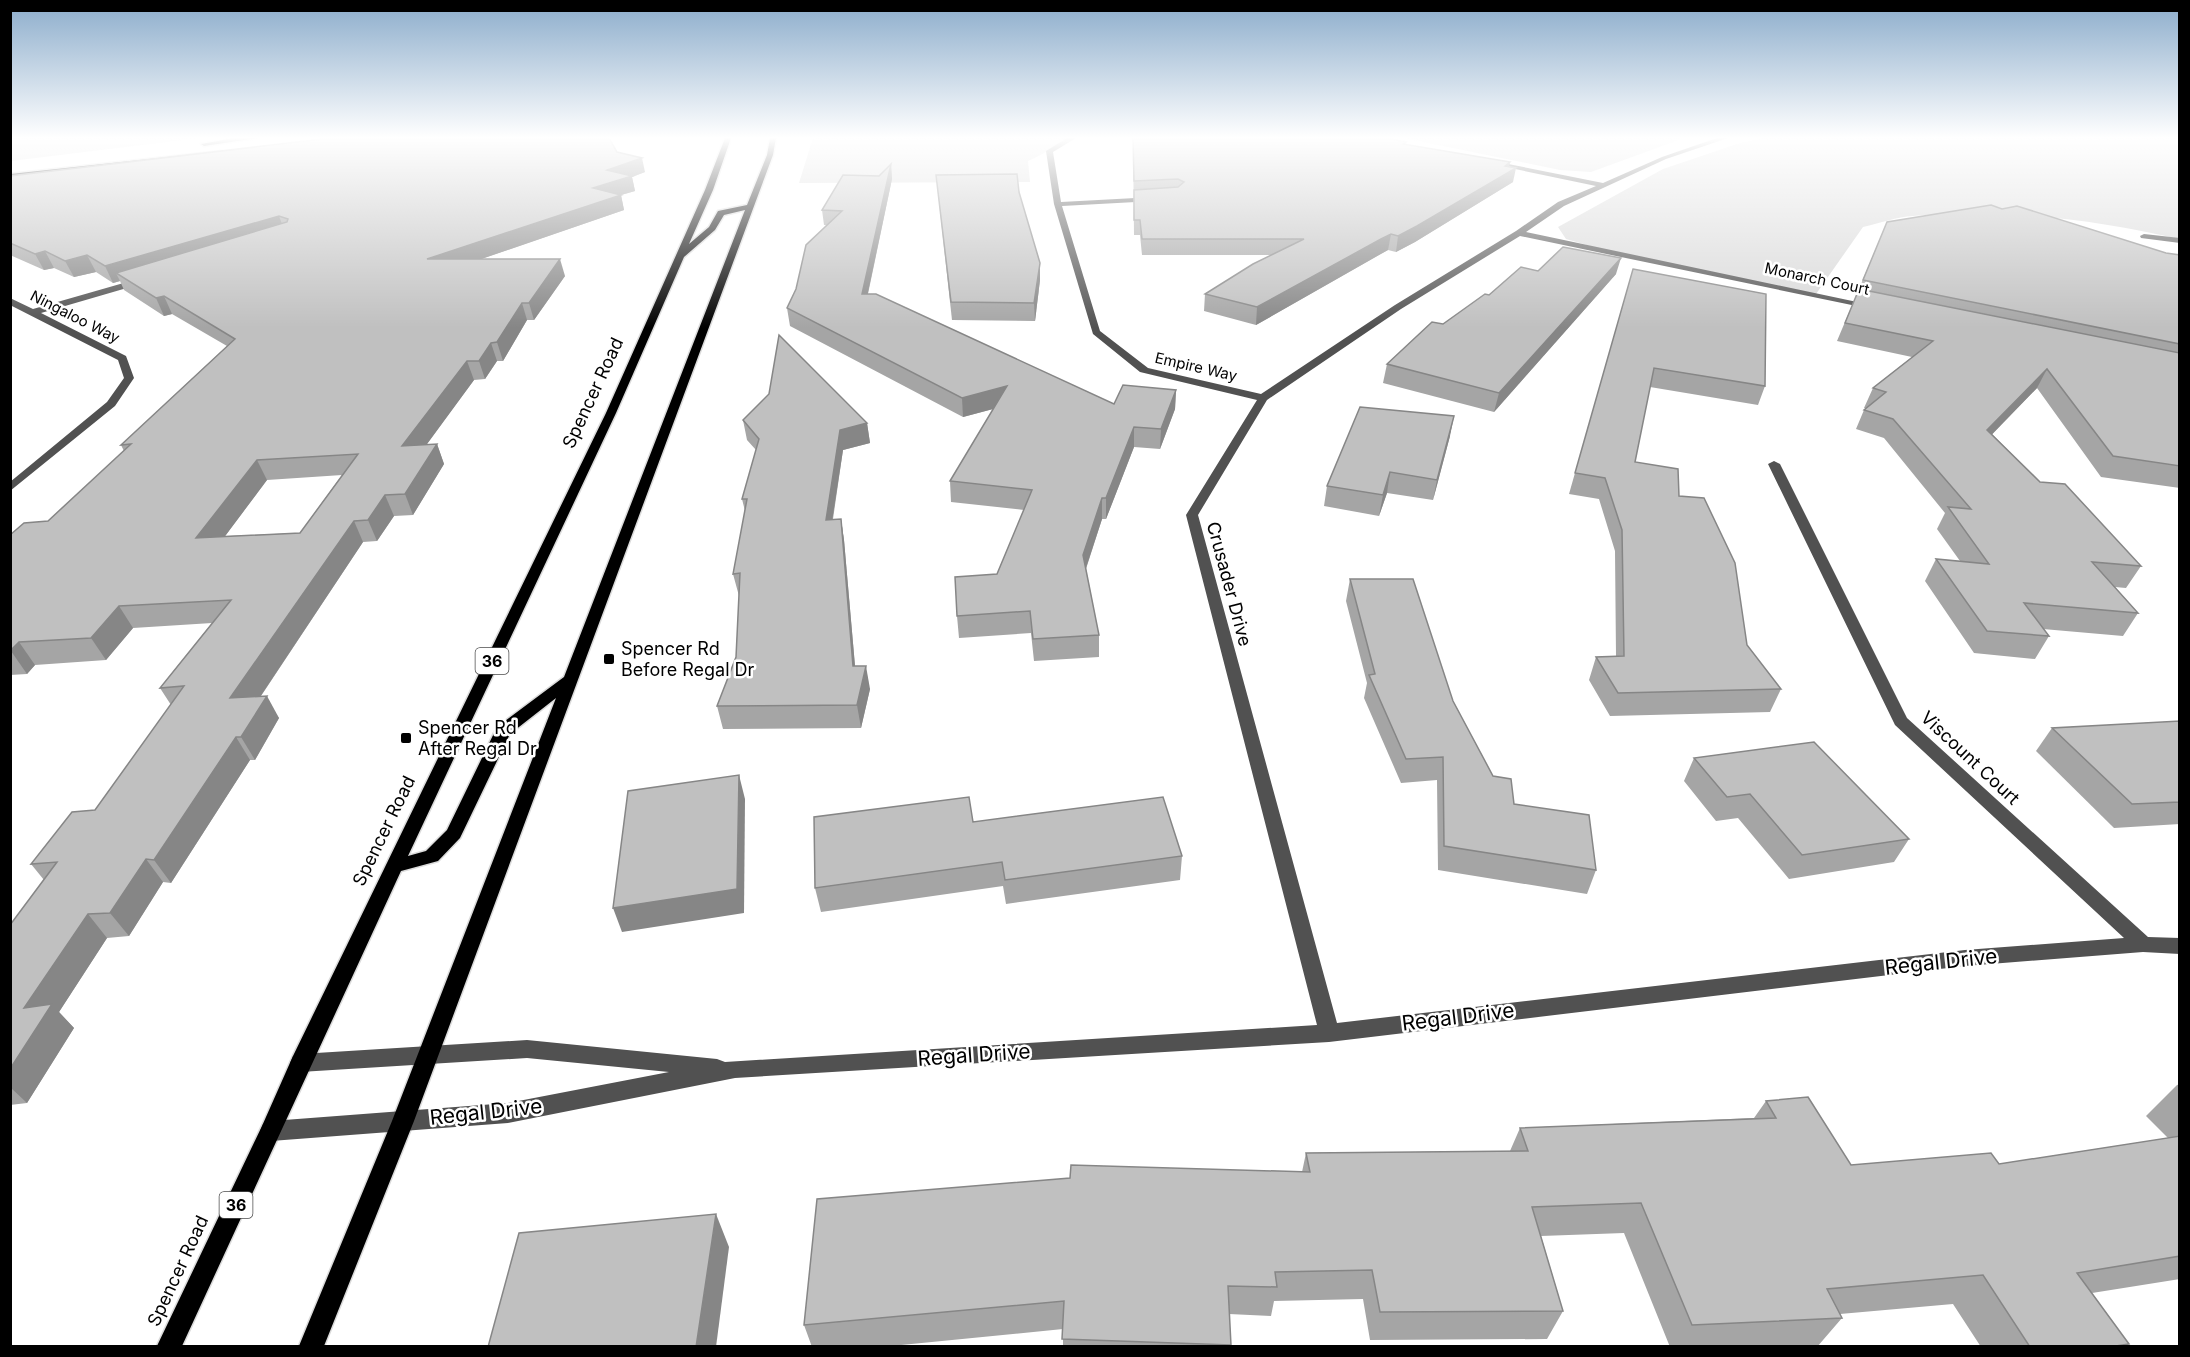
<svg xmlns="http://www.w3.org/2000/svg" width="2190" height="1357" viewBox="0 0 2190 1357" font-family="Inter,sans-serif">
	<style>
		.green { fill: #d8d8d8 }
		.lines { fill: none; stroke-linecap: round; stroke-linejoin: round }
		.major-casing { stroke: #dbdbdb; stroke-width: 3 }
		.minor { fill: #515151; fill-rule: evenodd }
		.major { fill: #000; fill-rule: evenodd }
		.wall { fill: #a5a5a5; fill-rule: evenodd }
		.shaded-wall { fill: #868686 }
		.building { fill: #c0c0c0; stroke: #868686; stroke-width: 1.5; fill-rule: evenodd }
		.poi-dot { fill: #000; stroke: #fff; stroke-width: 2 }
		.labels { text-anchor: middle; stroke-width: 5; stroke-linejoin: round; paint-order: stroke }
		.far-street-label { font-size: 15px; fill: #000; stroke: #fff }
		.shield { fill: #fff; stroke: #4c4c4c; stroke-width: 1.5 }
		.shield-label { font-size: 16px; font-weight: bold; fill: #000 }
		.street-label { font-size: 18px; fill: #000; stroke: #fff }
		.poi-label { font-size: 18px; fill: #000; stroke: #fff; text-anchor: start }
		.near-street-label { font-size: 21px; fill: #000; stroke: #fff }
	</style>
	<rect width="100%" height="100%" fill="#fff"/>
	<!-- green -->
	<g class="green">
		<polygon points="11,138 199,138 11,161"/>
		<path d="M813 138H1067C1054 146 1043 155 1028 161L1030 182 799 183Z"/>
		<polygon points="1404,138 1684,138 1591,172 1560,170"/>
		<path d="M1762 138H2179V239C2093 219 2002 208 1913 216 1897 217 1880 223 1863 227L1816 294 1611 252 1566 239 1558 227 1663 169 1737 144Z"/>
	</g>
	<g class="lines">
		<defs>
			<g id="major">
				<polygon points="234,138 257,138 204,146 201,144"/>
				<path d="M725 138H731L713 190 689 244 709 227 718 211 747 205 767 155 770 138H776L773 155 414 1121 324 1346H299L392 1121 556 698 510 734 460 838 438 861 401 871 182 1346H157L262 1126 293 1056 606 413 705 190ZM745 210 564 677 497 727 447 830 426 851 408 856 616 413 684 257 715 230 724 215Z"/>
				<polygon points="222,151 220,154 10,178 10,174"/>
			</g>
		</defs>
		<!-- major casing -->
		<use href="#major" class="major-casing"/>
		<!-- minor -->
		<g class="minor">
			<polygon points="1067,138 1076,138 1053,152 1061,202 1154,197 1158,199 1154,201 1062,206 1100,331 1148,368 1261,394 1395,305 1516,231 1558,202 1596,186 1496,165 1498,162 1603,183 1662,157 1717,138 1728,138 1666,159 1564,206 1526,232 1876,306 1871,309 1520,236 1401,309 1267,400 1198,515 1337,1023 1965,950 2124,938 1895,725 1768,464 1774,461 1780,464 1907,718 2148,937 2180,938 2180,954 2143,952 1965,966 1329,1042 735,1078 508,1123 271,1141 263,1138 260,1131 263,1124 271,1121 508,1103 669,1072 527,1058 300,1072 293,1070 290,1063 293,1056 300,1054 527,1040 717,1059 725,1062 1317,1025 1186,515 1257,400 1140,372 1093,334 1054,204 1046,151"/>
			<polygon points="2144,234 2180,238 2180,243 2141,238 2140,236"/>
			<polygon points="141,278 145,281 144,283 41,313 126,356 134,378 115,406 10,491 10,482 107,402 124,378 118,360 10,305 10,298 33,309"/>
		</g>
		<!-- major -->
		<use href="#major" class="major"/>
	</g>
	<!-- wall -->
	<g class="wall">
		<polygon points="1133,138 1406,142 1406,144 1510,167 1513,182 1415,242 1396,252 1388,250 1379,255 1256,325 1204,311 1205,294 1273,255 1142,255 1140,235 1134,235"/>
		<path d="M617 152 645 172 632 177 635 191 621 195 624 210 481 259 565 276 534 320H527L503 361H497L485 379 474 380 426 445 437 444 444 464 413 515 394 516 377 541 363 542 261 696 279 718 255 760H250L171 883 163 882 129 936 107 938 59 1012 74 1028 27 1103 10 1105V925L44 880 31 864 95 810 171 705 160 688 212 623 133 628 106 660 35 665 27 674 10 675V535L48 521 124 451 121 445 227 346 172 314 164 316 124 290 120 281 113 283 96 272 74 277 54 268 44 270 10 255V176ZM342 475 300 533 225 536 267 480Z"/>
		<polygon points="891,164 892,179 868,294 1114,404 1176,390 1175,409 1160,449 1134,447 1106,519 1102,519 1086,569 1099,635 1099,657 1034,661 1031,633 959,638 957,616 997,574 1024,510 951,502 950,481 993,409 963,417 790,326 787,308 826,225 824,225 822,210 879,176"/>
		<polygon points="936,175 1019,192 1040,263 1040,280 1035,321 952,320"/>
		<polygon points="1887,222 2180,255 2180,488 2101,477 2037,388 1992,434 2040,482 2141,566 2126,588 2115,587 2138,613 2123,636 2043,629 2049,636 2035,659 1974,653 1925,581 1936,559 1960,561 1937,529 1945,513 1884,438 1856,429 1864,410 1866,408 1864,408 1873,388 1912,357 1837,341"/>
		<polygon points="1633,269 1765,386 1758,405 1650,387 1635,462 1679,496 1747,645 1781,689 1770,712 1610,716 1589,680 1596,657 1616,656 1615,551 1599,499 1569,494"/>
		<polygon points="1538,271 1616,274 1494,412 1383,383 1387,364 1443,324 1489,295"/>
		<polygon points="743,420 867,423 870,443 843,450 833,519 841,519 844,540 855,666 870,689 861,728 723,729 717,706 736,657 739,596 733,574 745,511 742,499 756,450 747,440"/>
		<polygon points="1450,436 1433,500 1387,493 1379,516 1324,506 1327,486"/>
		<polygon points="1350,579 1453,701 1493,776 1514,804 1596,870 1587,894 1438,870 1437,780 1401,783 1364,698 1367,683 1346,601"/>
		<polygon points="2180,721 2180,824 2114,828 2036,751 2052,728"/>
		<polygon points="1694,758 1909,839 1894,862 1789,879 1738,818 1716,821 1684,781"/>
		<polygon points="973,822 1182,856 1180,880 1006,904 1003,886 821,912 815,888"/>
		<polygon points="2180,1084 2180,1279 2092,1293 2129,1344 2126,1347 1981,1347 1953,1304 1840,1314 1842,1318 1817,1347 1670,1347 1624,1233 1541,1236 1563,1311 1547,1339 1370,1340 1363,1299 1274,1301 1271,1316 1229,1314 1231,1347 1063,1347 1063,1329 881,1347 812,1347 804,1325 1070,1178 1302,1172 1306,1153 1510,1151 1520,1128 1754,1118 1766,1101 1851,1165 1999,1164 2168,1138 2146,1116 2177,1085"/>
	</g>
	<!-- shaded-wall -->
	<g class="shaded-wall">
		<polygon points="642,158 645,172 632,177 635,191 621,195 624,210 432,276 427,259 593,188 607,170"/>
		<polygon points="1510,162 1508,173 1516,168 1513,182 1415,242 1396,252 1398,236"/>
		<polygon points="891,164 892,179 864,311 862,294"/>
		<polygon points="279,216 285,232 116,273 120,281 113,283 105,266"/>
		<polygon points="1391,234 1388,250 1379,255 1256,325 1257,307 1381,239"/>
		<polygon points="45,251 54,268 44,270 35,254"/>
		<polygon points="87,255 96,272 74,277 65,261"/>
		<polygon points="1621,258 1616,274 1494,412 1499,393"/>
		<polygon points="560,259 565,276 534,320 529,303"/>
		<polygon points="1040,263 1040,280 1035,321 1034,303"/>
		<polygon points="164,296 172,314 164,316 156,298"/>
		<polygon points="522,303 527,320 503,361 497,342"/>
		<polygon points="491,343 497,361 485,379 479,361"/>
		<polygon points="467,361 474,380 411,466 402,446"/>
		<polygon points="2047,369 2037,388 1977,450 1987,430"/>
		<polygon points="1007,386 1008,405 963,417 962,398"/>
		<polygon points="1176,390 1175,409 1160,449 1161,429"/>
		<polygon points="1454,416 1450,436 1433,500 1437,480"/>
		<polygon points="867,423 870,443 843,450 829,541 826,520 840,430"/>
		<polygon points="1134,427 1134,447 1106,519 1106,498"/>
		<polygon points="437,444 444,464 413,515 405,494"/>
		<polygon points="257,460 267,480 208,559 196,538"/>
		<polygon points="1390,472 1387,493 1379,516 1383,495"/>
		<polygon points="385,495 394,516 377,541 368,520"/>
		<polygon points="1102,498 1102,519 1083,577 1083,555"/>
		<polygon points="841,519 844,540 857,689 853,666"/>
		<polygon points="354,521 363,542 244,721 230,698"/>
		<polygon points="119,606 133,628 106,660 91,638"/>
		<polygon points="19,642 35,665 27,674 11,651"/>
		<polygon points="866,666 870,689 861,728 857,705"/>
		<polygon points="267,696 279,718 255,760 241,737"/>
		<polygon points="236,737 250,760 171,883 154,860"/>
		<polygon points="739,775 745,799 744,913 622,932 613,908"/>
		<polygon points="146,859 163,882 129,936 110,913"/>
		<polygon points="88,914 107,938 59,1012 74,1028 27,1103 10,1087 10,1069 24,1008"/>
		<polygon points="716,1214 729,1247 716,1347 696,1347"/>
	</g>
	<!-- building -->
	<g class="building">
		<path d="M331 138H609L617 152 642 158 607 170 632 176 593 188 621 195 427 259H560L529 303H522L497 342 491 343 479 361H467L402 446 437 444 405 494 385 495 368 520 354 521 230 698 267 696 241 737H236L154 860 146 859 110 913 88 914 24 1008 52 1004 10 1069V925L57 862 31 864 72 812 95 810 184 686 160 688 231 600 119 606 91 638 19 642 10 651V535L24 523 48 521 131 444 121 445 235 339 164 296 156 298 116 273 287 222 288 219 279 216 105 266 87 255 65 261 45 251 35 254 10 243V176ZM358 454 300 533 196 538 257 460Z"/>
		<polygon points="1133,138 1386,138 1406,142 1403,144 1510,162 1505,166 1516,168 1417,226 1398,236 1391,234 1381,239 1257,307 1205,294 1253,264 1304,239 1142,239 1140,220 1134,220 1134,190 1178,187 1184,182 1178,179 1134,181"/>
		<polygon points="891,164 862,294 876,294 1114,404 1123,385 1176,390 1161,429 1134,427 1106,498 1102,498 1083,555 1099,635 1033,639 1030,611 957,616 955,577 997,574 1032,490 950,481 1007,386 962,398 787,308 796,289 806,245 842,211 822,210 843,175 879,176"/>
		<polygon points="1017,174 1019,192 1040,263 1034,303 951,302 936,175"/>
		<polygon points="1991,205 2002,209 2017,206 2166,253 2180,255 2180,344 1863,280 1887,222"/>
		<polygon points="1563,247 1621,258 1499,393 1387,364 1432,322 1443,324 1485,294 1489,295 1521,267 1538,271"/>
		<polygon points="1633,269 1766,294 1765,386 1654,368 1635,462 1678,469 1679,496 1704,498 1735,563 1747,645 1781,689 1618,693 1596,657 1624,656 1622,530 1605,478 1575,473"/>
		<polygon points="1859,289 2180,353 2180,466 2113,456 2047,369 1987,430 2040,482 2065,484 2141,566 2092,562 2138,613 2024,603 2049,636 1987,631 1936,559 1989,564 1948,507 1971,509 1893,419 1864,410 1886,392 1873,388 1933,341 1845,323"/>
		<polygon points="779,335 867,423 840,430 826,520 841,519 853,666 866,666 857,705 717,706 736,657 740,573 733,574 747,499 742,499 759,439 743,420 769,394"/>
		<polygon points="1360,407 1454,416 1437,480 1390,472 1383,495 1327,486"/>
		<polygon points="1350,579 1413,579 1453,701 1493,776 1511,779 1514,804 1589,815 1596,870 1444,846 1443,757 1406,759 1369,675 1375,674"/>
		<polygon points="2180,721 2180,802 2132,804 2052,728"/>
		<polygon points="1814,742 1909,839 1802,855 1750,794 1727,797 1694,758"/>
		<polygon points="739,775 737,889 613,908 628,791"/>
		<polygon points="969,797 973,822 1163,797 1182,856 1005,880 1002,862 815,888 814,817"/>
		<polygon points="1808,1097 1851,1165 1991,1153 1999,1164 2180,1136 2180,1256 2077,1273 2129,1344 2109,1347 2030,1347 1983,1275 1827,1289 1842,1318 1692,1325 1641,1203 1532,1207 1563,1311 1380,1312 1372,1270 1275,1272 1277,1287 1228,1286 1231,1345 1062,1339 1064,1301 804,1325 817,1199 1070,1178 1071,1165 1310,1172 1306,1153 1528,1151 1520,1128 1776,1118 1766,1101"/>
		<polygon points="716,1214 696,1347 488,1347 519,1233"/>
	</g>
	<!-- sky -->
	<linearGradient id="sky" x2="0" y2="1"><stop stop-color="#8baccb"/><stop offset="0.42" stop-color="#fff"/><stop offset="1" stop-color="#fff" stop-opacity="0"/></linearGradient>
	<rect width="2190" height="328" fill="url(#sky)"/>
	<!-- markers -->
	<g class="poi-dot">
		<rect x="603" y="653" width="12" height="12" rx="3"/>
		<rect x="400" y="732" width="12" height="12" rx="3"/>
	</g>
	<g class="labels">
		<!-- far-street labels -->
		<g class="far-street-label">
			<text transform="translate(1817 279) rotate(12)" y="5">Monarch Court</text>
			<text transform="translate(75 317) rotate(27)" y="5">Ningaloo Way</text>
			<text transform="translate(1196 367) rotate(13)" y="5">Empire Way</text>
		</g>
		<!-- shield labels -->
		<g class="shield">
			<rect x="475.5" y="648" width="33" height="26" rx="4.5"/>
			<rect x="219.5" y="1192" width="33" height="26" rx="4.5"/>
		</g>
		<g class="shield-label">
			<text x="492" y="667">36</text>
			<text x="236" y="1211">36</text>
		</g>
		<!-- street labels -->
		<g class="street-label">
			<text transform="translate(593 393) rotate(-65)" y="6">Spencer Road</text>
			<text transform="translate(1229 584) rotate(75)" y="6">Crusader Drive</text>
			<text transform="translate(1970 758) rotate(43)" y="6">Viscount Court</text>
			<text transform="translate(384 831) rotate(-64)" y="6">Spencer Road</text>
			<text transform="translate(178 1271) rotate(-65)" y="6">Spencer Road</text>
		</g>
		<!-- poi labels -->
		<g class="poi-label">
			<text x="621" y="655">Spencer Rd<tspan x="621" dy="21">Before Regal Dr</tspan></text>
			<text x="418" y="734">Spencer Rd<tspan x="418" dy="21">After Regal Dr</tspan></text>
		</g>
		<!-- near-street labels -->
		<g class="near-street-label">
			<text transform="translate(1941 962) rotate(-6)" y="7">Regal Drive</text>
			<text transform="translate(1458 1017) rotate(-7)" y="7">Regal Drive</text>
			<text transform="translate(974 1055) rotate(-4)" y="7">Regal Drive</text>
			<text transform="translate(486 1112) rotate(-6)" y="7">Regal Drive</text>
		</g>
	</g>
	<!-- border -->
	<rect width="2190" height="1357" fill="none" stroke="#000000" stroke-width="24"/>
</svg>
